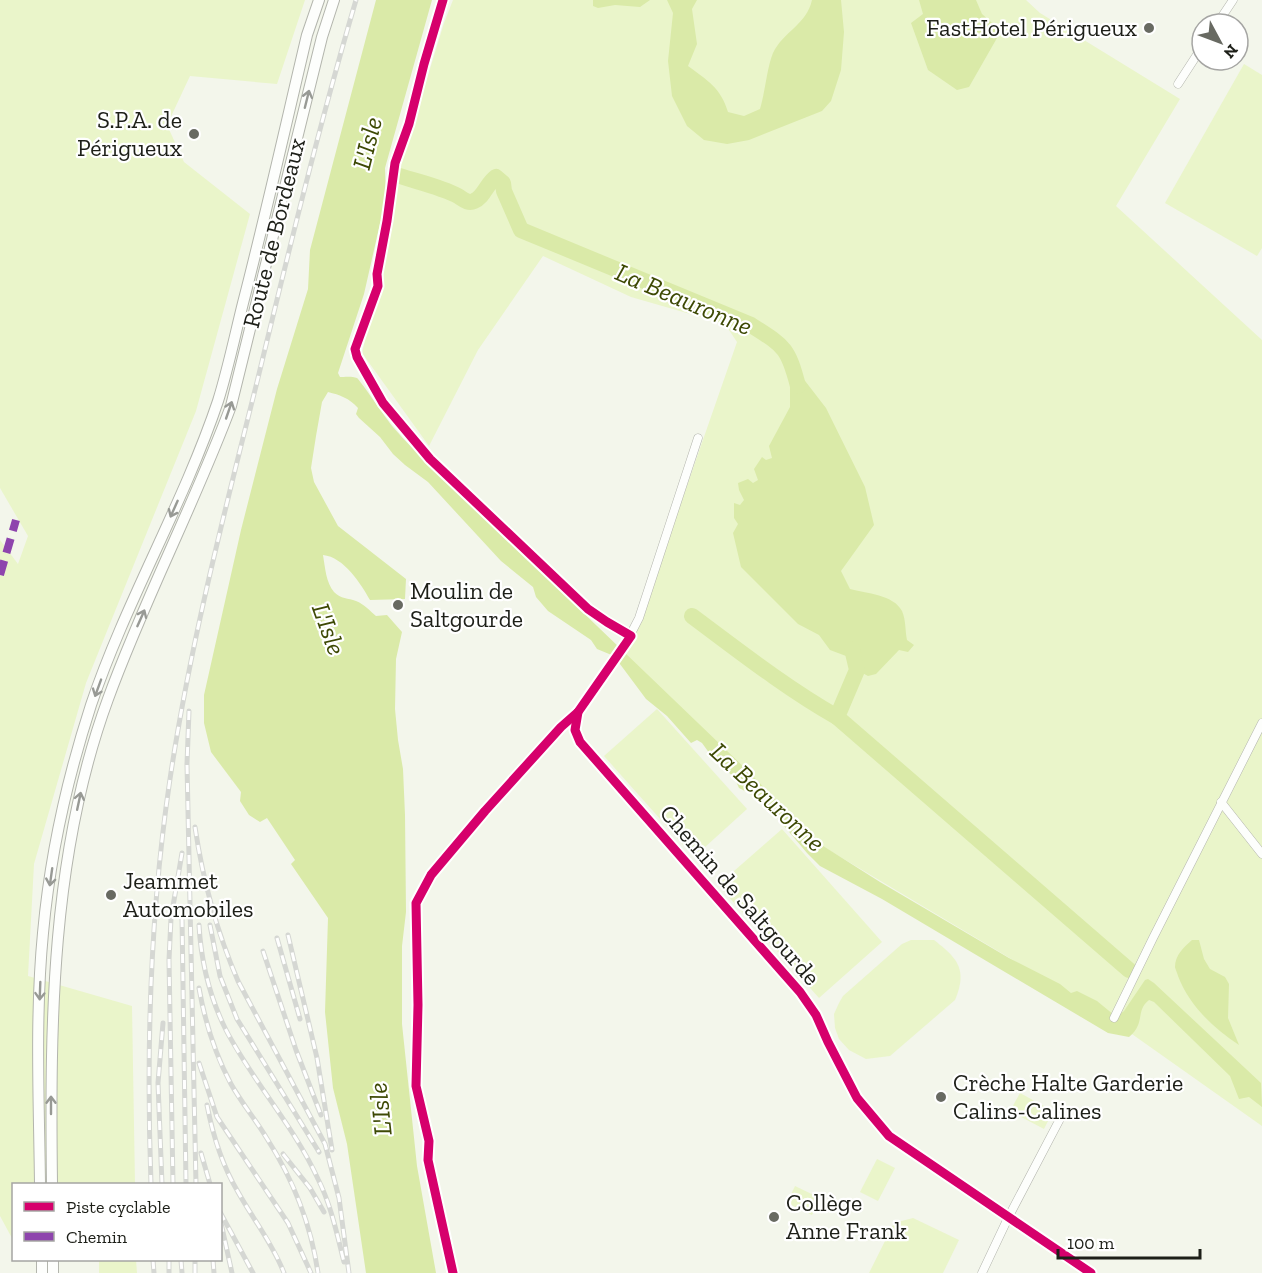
<svg xmlns="http://www.w3.org/2000/svg" width="1262" height="1273" viewBox="0 0 1262 1273" font-family="'Zilla Slab',serif">
	<style>
		.green { fill: #eaf5ca }
		.water { fill: #daeaa8 }
		.lines { fill: none; stroke-linecap: round; stroke-linejoin: round }
		.river { stroke: #daeaa8; stroke-width: 16 }
		.street-casing { stroke: #b3b5ad; stroke-width: 9 }
		.secondary-casing { stroke: #b3b5ad; stroke-width: 12 }
		.street { stroke: #fdfefc; stroke-width: 8 }
		.secondary { stroke: #fdfefc; stroke-width: 10 }
		.rail-casing { stroke: #d5d7d3; stroke-width: 5 }
		.rail { stroke: #fff; stroke-width: 3; stroke-dasharray: 9; stroke-linecap: butt }
		.quiet { stroke: #8e44ad; stroke-width: 8; stroke-dasharray: 15 8; stroke-linecap: butt }
		.cycleway-casing { stroke: #fff; stroke-width: 13 }
		.cycleway { stroke: #d6006c; stroke-width: 9 }
		.oneway { stroke: #989a95 }
		.poi-dot { fill: #686a62; stroke: #fff; stroke-width: 2 }
		.labels { text-anchor: middle; stroke-width: 4.5; stroke-linejoin: round; paint-order: stroke }
		.poi-label { font-size: 24px; fill: #1d1f18; stroke: #fff; text-anchor: start }
		.street-label { font-size: 24px; fill: #1d1f18; stroke: #fff }
		.water-label { font-size: 26px; font-style: italic; fill: #3d4904; stroke: #fff }
	</style>
	<rect width="100%" height="100%" fill="#f3f6eb"/>
	<!-- green -->
	<g class="green">
		<polygon points="0,0 305,0 277,84 190,76 167,125 184,162 250,214 196,411 86,683 34,864 28,976 132,1006 135,1184 14,1184 13,1240 0,1216 0,540 18,564 28,536 0,488"/>
		<polygon points="453,0 1026,0 1040,13 1180,99 1116,206 1262,340 1262,1126 1105,1015 812,840 624,655 641,618 737,342 725,324 631,297 543,256 478,350 429,446 362,353 378,286 400,167 444,23"/>
		<polygon points="1244,64 1262,75 1262,248 1257,256 1165,203"/>
		<polygon points="657,709 747,809 694,857 604,756"/>
		<polygon points="782,829 882,942 819,998 718,885"/>
		<path d="M911 940H934C957 958 968 969 955 1000L890 1056 866 1059 849 1050 839 1039 835 1028 834 1014 839 1003 843 996 902 944Z"/>
		<polygon points="1020,1093 1053,1111 1044,1129 1010,1111"/>
		<polygon points="877,1159 895,1168 878,1201 860,1192"/>
		<polygon points="795,1186 820,1198 812,1215 787,1203"/>
		<polygon points="913,1218 959,1240 943,1273 869,1273 894,1223"/>
		<polygon points="99,1260 136,1260 137,1273 99,1273"/>
	</g>
	<!-- water -->
	<g class="water">
		<path d="M376 0H432L385 168 386 197 364 294 338 373 340 377C344 377 352 376 357 378 360 380 387 420 393 427 423 463 464 491 495 528L748 771 788 812 809 837 880 882 1009 958 1060 984 1071 993 1077 991 1097 1001 1114 1015 1120 1014 1124 1011 1145 980 1148 979 1154 983 1261 1083 1262 1107 1249 1097 1239 1099 1230 1076 1154 1002 1149 1000C1135 1011 1146 1023 1129 1037L1108 1033 882 899 820 866 807 853 762 800 739 788 734 777 715 761 702 743 697 740 691 743 667 716 646 699 614 656 597 649 591 640 548 611 536 597 533 587 501 561 428 482 405 465 393 454 380 437 359 418 356 414 358 408C349 398 340 395 328 392L322 402 316 436 311 468 314 482 338 526 406 579 405 599 370 600C361 584 344 557 323 555 325 567 326 583 334 592 341 599 348 598 356 601 364 604 370 611 376 616L387 615 402 632 396 659 395 709 398 740 403 769 405 815 406 912 402 946V1024L417 1166 436 1273H366L347 1144 333 1088 325 1012 328 918 291 864 295 860 267 818 260 822 249 815 240 801 241 792 211 752 204 723V695L241 530 277 389 308 289 310 250Z"/>
		<polygon points="593,0 650,0 640,7 615,5 598,8 593,6"/>
		<path d="M667 0H697L692 9 697 44 688 66C707 80 721 88 728 112L744 116 760 109C765 93 767 67 773 53 783 32 807 24 812 0H841L844 32 841 70 831 101 822 111 749 140 727 144 704 140 687 126 672 96 668 61 673 13Z"/>
		<polygon points="919,0 976,0 982,14 1001,31 969,87 957,90 928,70 911,23 923,14"/>
		<path d="M792 364 826 408 865 487 874 525 841 571 850 589C866 593 894 595 902 611 906 620 905 631 907 640L914 645 908 652 899 650 876 674 868 676 857 670 846 656 830 650 819 635 798 624 741 567 733 533 738 524 734 518V503L740 505 744 500 739 490 738 483 748 479 753 483 758 480 754 469 762 457 766 460 772 458 769 446 790 407V369Z"/>
		<path d="M1192 940H1199L1204 959 1210 969 1225 977 1229 984 1228 1018 1239 1045C1213 1028 1189 1005 1178 976 1178 975 1175 968 1175 967 1175 955 1184 947 1192 940Z"/>
	</g>
	<g class="lines">
		<!-- river -->
		<g class="river">
			<path d="M400 176C418 182 441 187 458 196 463 199 468 204 474 201 484 197 487 183 496 177L503 183 504 191 521 230 751 325C784 346 788 347 798 386"/>
			<path d="M692 616C739 651 786 688 837 717"/>
			<polyline points="852,649 857,670 837,717 1129,970"/>
		</g>
		<defs>
			<g id="street">
				<polyline points="1217,24 1233,0"/>
				<polyline points="1178,84 1202,47"/>
				<polyline points="698,438 639,618 623,649 578,712 575,730 580,742 800,992 816,1015 828,1042 857,1098 889,1136 1091,1273"/>
				<polyline points="1221,802 1262,854"/>
				<polyline points="1114,1018 1153,938 1262,723"/>
				<polyline points="982,1273 1008,1218 1061,1117"/>
			</g>
			<g id="secondary">
				<path d="M40 1184C39 1101 35 1016 43 933 50 856 67 779 91 705 126 601 183 505 218 401 228 369 235 335 243 303 266 214 286 124 307 35L319 0"/>
				<path d="M52 1184C50 1022 51 854 108 699 144 600 194 505 231 406L322 37 334 0"/>
				<polyline points="42,1260 42,1273"/>
				<polyline points="53,1260 53,1273"/>
			</g>
		</defs>
		<!-- street casing -->
		<use href="#street" class="street-casing"/>
		<!-- secondary casing -->
		<use href="#secondary" class="secondary-casing"/>
		<!-- street -->
		<use href="#street" class="street"/>
		<!-- secondary -->
		<use href="#secondary" class="secondary"/>
		<defs>
			<g id="rail">
				<polyline points="189,711 187,764 196,1184"/>
				<path d="M195 827C203 881 216 930 238 981L325 1144 339 1198 349 1273"/>
				<polyline points="182,918 186,1184"/>
				<path d="M199 925C201 961 210 998 226 1030 253 1082 294 1126 318 1179 331 1205 337 1234 344 1262"/>
				<polyline points="210,925 220,976 237,1019 319,1152"/>
				<polyline points="288,935 317,1058 332,1150"/>
				<polyline points="277,938 300,1019"/>
				<polyline points="263,951 296,1050 321,1115"/>
				<path d="M199 988C205 1022 215 1054 231 1084 241 1102 255 1119 266 1137 293 1179 311 1224 318 1273"/>
				<polyline points="199,1063 217,1117 288,1223 311,1273"/>
				<path d="M207 1105C213 1136 222 1165 238 1192 253 1219 273 1244 284 1273"/>
				<polyline points="201,1153 210,1184"/>
				<polyline points="283,1154 310,1188 324,1212"/>
				<path d="M151 1184C146 1049 150 913 170 779 190 645 224 514 257 382 288 254 319 126 356 0"/>
				<polyline points="162,1184 158,1083 163,1023"/>
				<polyline points="173,1184 169,960 171,918 182,853"/>
				<polyline points="220,1212 253,1273"/>
				<polyline points="221,1223 232,1273"/>
				<polyline points="153,1260 154,1273"/>
				<polyline points="169,1260 169,1273"/>
				<polyline points="181,1260 182,1273"/>
				<polyline points="213,1260 214,1273"/>
				<polyline points="195,1273 195,1260"/>
			</g>
		</defs>
		<!-- rail casing -->
		<use href="#rail" class="rail-casing"/>
		<!-- rail -->
		<use href="#rail" class="rail"/>
		<!-- quiet -->
		<polyline class="quiet" points="0,575 16,520"/>
		<defs>
			<g id="cycleway">
				<polyline points="443,0 424,64 409,124 395,163 387,221 377,274 378,286 355,349 357,357 383,403 430,459 588,609 607,622 631,636 578,712 575,730 580,742 800,992 816,1015 828,1042 857,1098 889,1136 1091,1273"/>
				<polyline points="453,1273 428,1160 429,1141 416,1086 418,1005 416,903 431,875 485,811 561,727 578,712"/>
			</g>
		</defs>
		<!-- cycleway casing -->
		<use href="#cycleway" class="cycleway-casing"/>
		<!-- cycleway -->
		<use href="#cycleway" class="cycleway"/>
	</g>
	<!-- one-way arrows -->
	<defs><path id="oneway-shaft" d="M-6 0H5M1.5-3L5.5 0L1.5 3" fill="none" stroke-width="1.6" stroke-linecap="round" stroke-linejoin="round" transform="scale(1.5)"/></defs>
	<g class="oneway">
		<use href="#oneway-shaft" transform="translate(307 99) rotate(-76)"/>
		<use href="#oneway-shaft" transform="translate(229 410) rotate(-71)"/>
		<use href="#oneway-shaft" transform="translate(174 509) rotate(114)"/>
		<use href="#oneway-shaft" transform="translate(141 618) rotate(-66)"/>
		<use href="#oneway-shaft" transform="translate(98 688) rotate(110)"/>
		<use href="#oneway-shaft" transform="translate(79 801) rotate(-78)"/>
		<use href="#oneway-shaft" transform="translate(51 877) rotate(98)"/>
		<use href="#oneway-shaft" transform="translate(40 991) rotate(92)"/>
		<use href="#oneway-shaft" transform="translate(51 1105) rotate(-90)"/>
	</g>
	<!-- markers -->
	<g class="poi-dot">
		<circle cx="1149" cy="28" r="6"/>
		<circle cx="194" cy="134" r="6"/>
		<circle cx="398" cy="605" r="6"/>
		<circle cx="111" cy="895" r="6"/>
		<circle cx="941" cy="1097" r="6"/>
		<circle cx="774" cy="1217" r="6"/>
	</g>
	<g class="labels">
		<!-- poi labels -->
		<g class="poi-label">
			<text x="1137" y="36" text-anchor="end">FastHotel Périgueux</text>
			<text x="182" y="128" text-anchor="end">S.P.A. de<tspan x="182" dy="28">Périgueux</tspan></text>
			<text x="410" y="599">Moulin de<tspan x="410" dy="28">Saltgourde</tspan></text>
			<text x="123" y="889">Jeammet<tspan x="123" dy="28">Automobiles</tspan></text>
			<text x="953" y="1091">Crèche Halte Garderie<tspan x="953" dy="28">Calins-Calines</tspan></text>
			<text x="786" y="1211">Collège<tspan x="786" dy="28">Anne Frank</tspan></text>
		</g>
		<!-- street labels -->
		<g class="street-label">
			<text transform="translate(274 233) rotate(-76)" y="8">Route de Bordeaux</text>
			<text transform="translate(740 895) rotate(49)" y="8">Chemin de Saltgourde</text>
		</g>
		<!-- water labels -->
		<g class="water-label">
			<text transform="translate(367 143) rotate(-76)" y="9">L'Isle</text>
			<text transform="translate(684 299) rotate(23)" y="9">La Beauronne</text>
			<text transform="translate(329 629) rotate(70)" y="9">L'Isle</text>
			<text transform="translate(768 797) rotate(43)" y="9">La Beauronne</text>
			<text transform="translate(380 1109) rotate(-96)" y="9">L'Isle</text>
		</g>
	</g>
	<!-- legend -->
	<rect x="12" y="1183" width="210" height="78" fill="#ffffff" stroke="#a5a5a3" stroke-width="1.5"/>
	<rect x="24" y="1202" width="30" height="9" fill="#d6006c" stroke="#a5a5a3" stroke-width="1.5"/>
	<text x="66" y="1213" font-size="18" fill="#1d1f18">Piste cyclable</text>
	<rect x="24" y="1232" width="30" height="9" fill="#8e44ad" stroke="#a5a5a3" stroke-width="1.5"/>
	<text x="66" y="1243" font-size="18" fill="#1d1f18">Chemin</text>
	<!-- north arrow -->
	<g transform="translate(1220 42) rotate(131)"><circle r="28" fill="#ffffff" stroke="#a5a5a3" stroke-width="1.5"/>
	<path d="M0-4.5L10 22L0 15L-10 22Z" fill="#686a62"/>
	<text y="-9" font-size="16" font-weight="bold" text-anchor="middle" fill="#1d1f18">N</text>
	</g>
	<!-- scale -->
	<path d="M1058 1249v9h142v-9" fill="none" stroke="#1d1f18" stroke-width="3"/>
	<text x="1067" y="1249" font-size="18" fill="#1d1f18" stroke="#ffffff" stroke-width="4.5" paint-order="stroke">100 m</text>
</svg>
